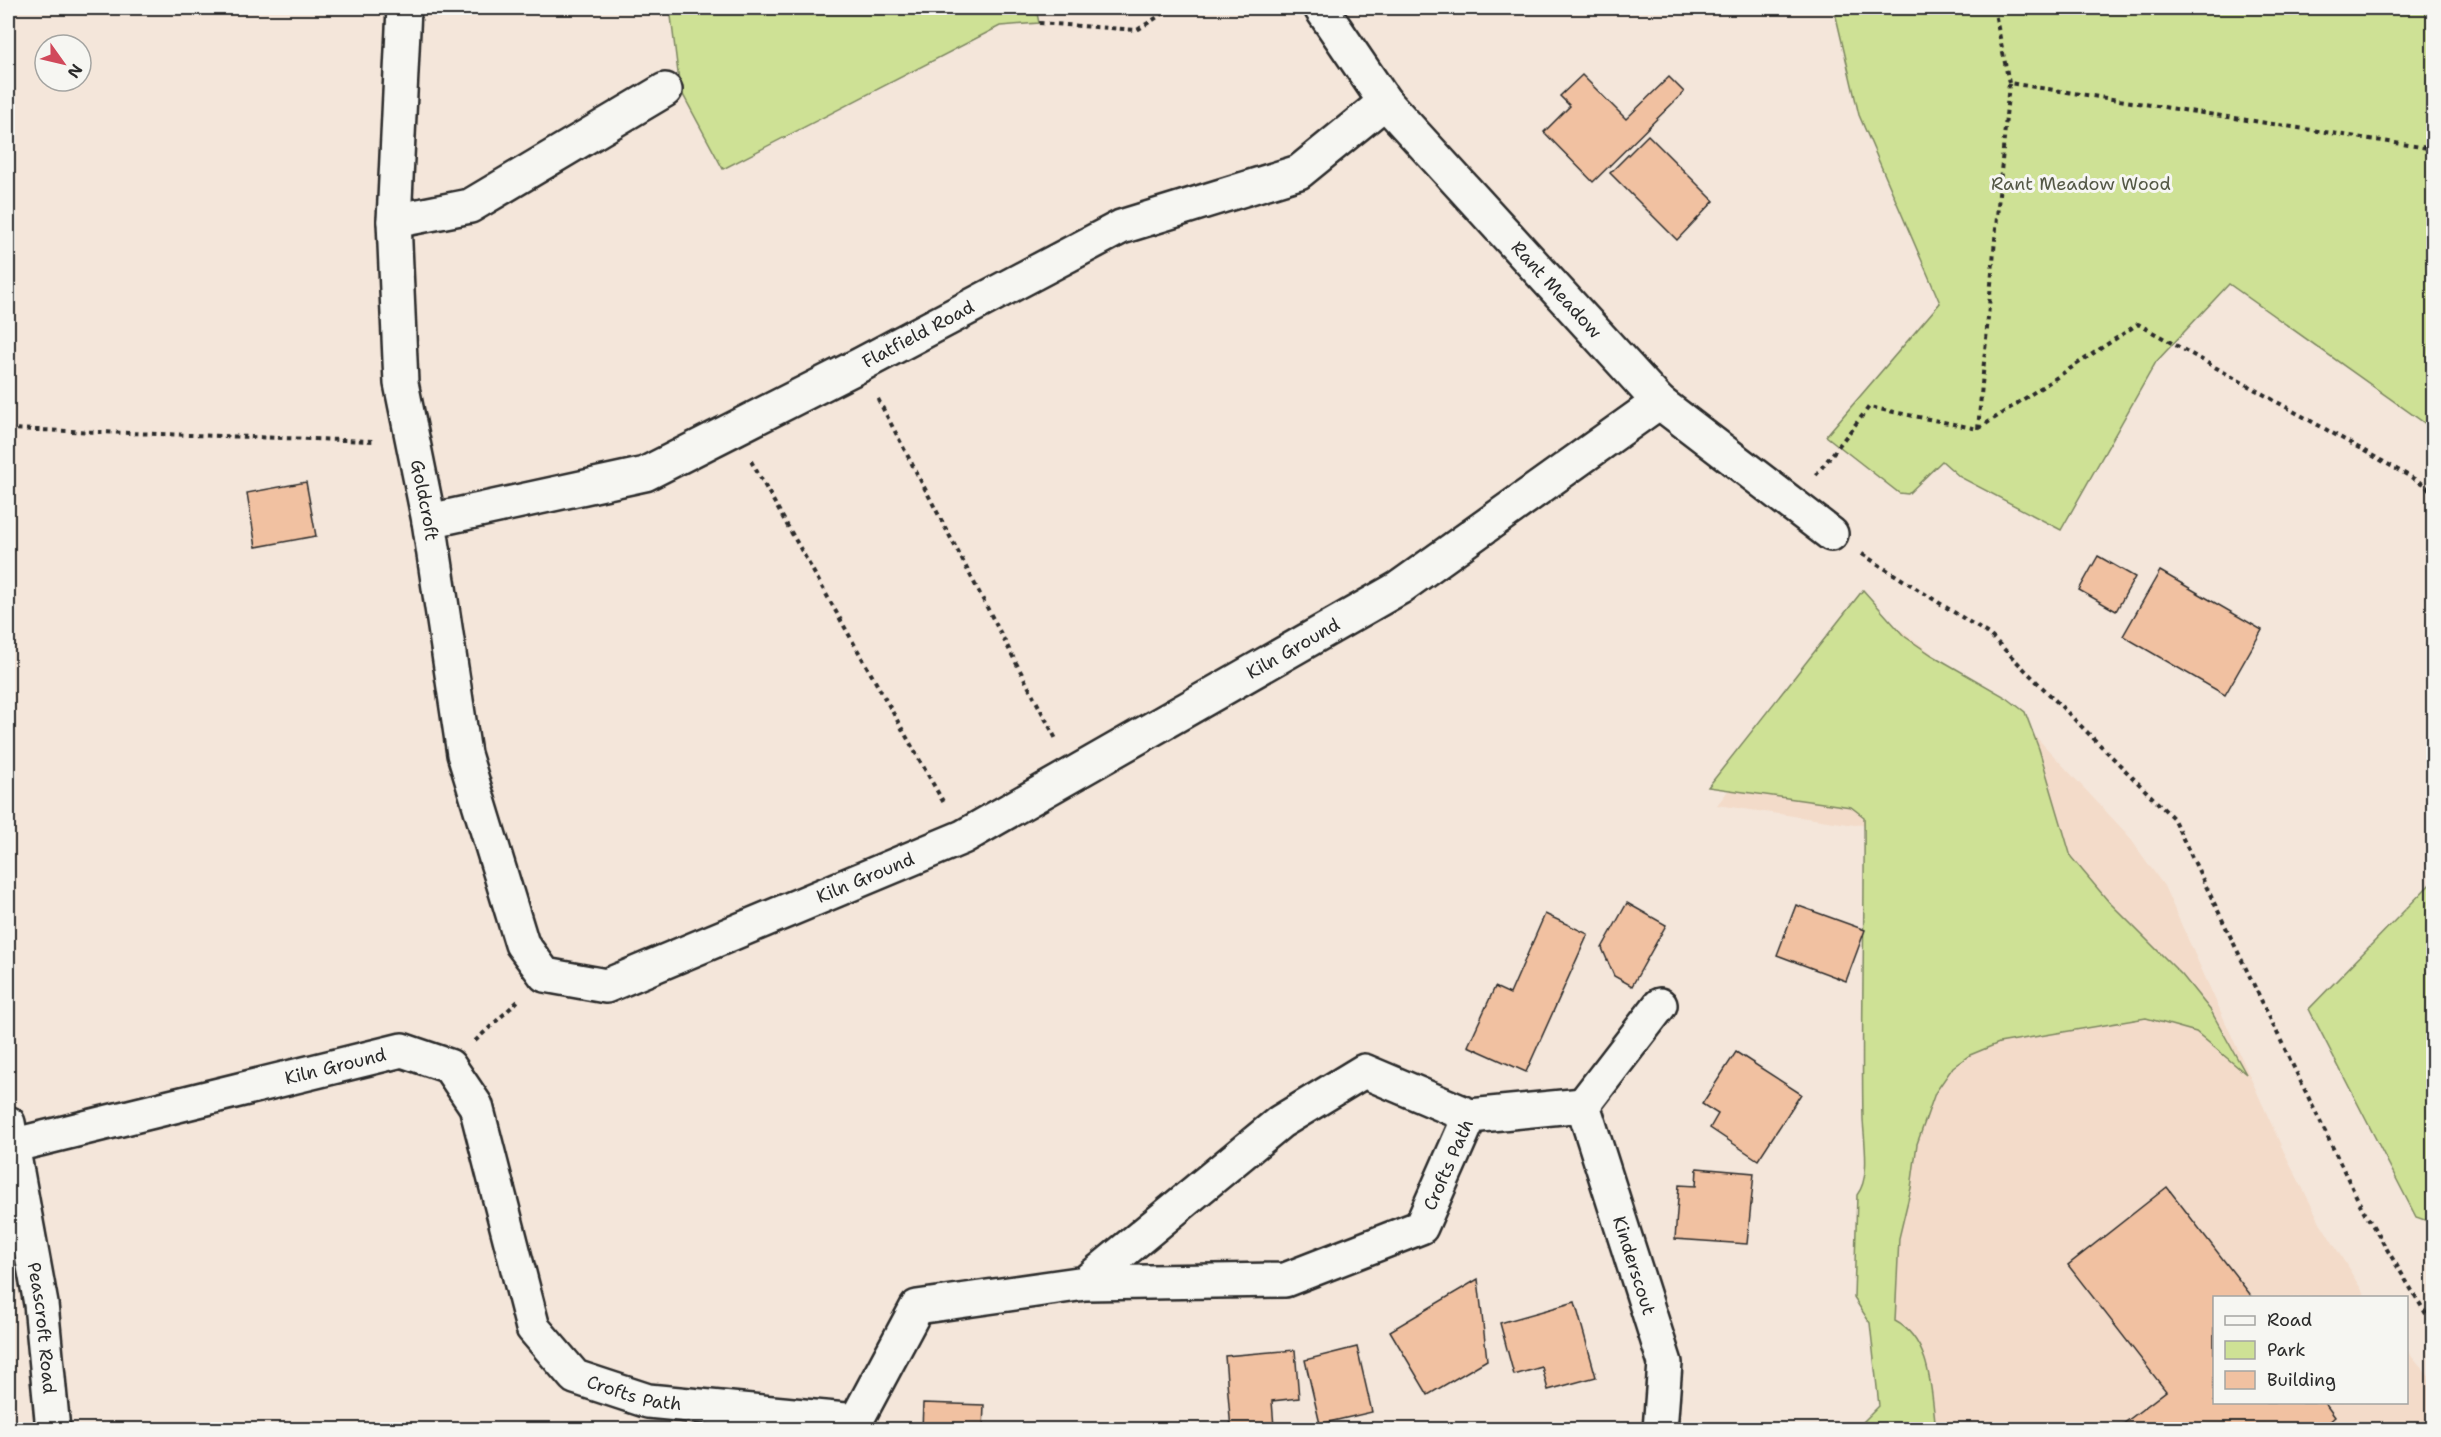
<svg xmlns="http://www.w3.org/2000/svg" width="2441" height="1437" viewBox="0 0 2441 1437" font-family="'Shantell Sans',sans-serif">
	<style>
		.built { fill: #f3dbc9 }
		.green { fill: #cee195; stroke: #7c8660; stroke-width: 1.5 }
		.building { fill: #f1c1a1; stroke: #2b2b2b; stroke-width: 1.5 }
		.lines { fill: none; stroke-linecap: round; stroke-linejoin: round }
		.minor-casing { stroke: #2b2b2b; stroke-width: 38 }
		.path { stroke: #2b2b2b; stroke-width: 4; stroke-dasharray: 4.5 4.5; stroke-linecap: butt }
		.minor { stroke: #f6f6f2; stroke-width: 33 }
		.labels { text-anchor: middle; stroke-width: 6; stroke-linejoin: round; paint-order: stroke }
		.park-label { font-size: 18px; fill: #545846; stroke: #f6f6f2 }
		.street-label { font-size: 18px; fill: #2b2b2b; stroke: #f6f6f2 }
	</style>
	<rect width="100%" height="100%" fill="#f4e6da"/>
	<filter id="ink" filterUnits="userSpaceOnUse"><feTurbulence type="fractalNoise" baseFrequency=".0167" numOctaves="2"/><feDisplacementMap in="SourceGraphic" scale="12" xChannelSelector="R" yChannelSelector="G"/><feConvolveMatrix kernelMatrix="1 2 1 2 8 2 1 2 1" color-interpolation-filters="sRGB"/></filter>
	<g filter="url(#ink)">
		<!-- built -->
		<polygon class="built" points="1871,607 2023,723 2127,834 2164,886 2284,1152 2320,1222 2366,1297 2214,1298 2214,1402 2406,1402 2407,1350 2433,1381 2433,1429 1881,1429 1900,821 1855,825 1717,805"/>
		<!-- green -->
		<g class="green">
			<polygon points="670,8 1036,8 1039,23 1000,26 723,169 680,89"/>
			<polygon points="1834,8 2433,8 2433,429 2229,284 2156,362 2061,530 1960,477 1942,461 1908,494 1899,493 1826,436 1940,303 1859,115"/>
			<path d="M1863 590 1904 636 1932 655 2007 698 2025 712 2039 749 2071 857 2109 902 2182 975 2211 1011 2246 1074 2196 1032 2146 1018 1999 1043 1970 1055 1953 1067 1935 1093 1917 1144 1911 1188 1899 1238 1895 1321C1932 1340 1931 1393 1936 1429L1858 1427 1879 1406 1870 1323 1854 1298 1857 1195C1871 1177 1864 1142 1863 1119 1861 1019 1865 918 1864 817L1851 807 1708 787Z"/>
			<polygon points="2433,881 2433,1223 2416,1217 2309,1009"/>
		</g>
		<!-- building -->
		<g class="building">
			<polygon points="1582,75 1626,119 1669,77 1684,92 1593,182 1544,132 1570,106 1560,96"/>
			<polygon points="1648,135 1714,201 1677,240 1610,173"/>
			<polygon points="306,482 316,536 256,547 247,493"/>
			<polygon points="2098,556 2135,577 2116,611 2079,590"/>
			<polygon points="2160,571 2262,630 2225,695 2123,636"/>
			<polygon points="1627,903 1666,925 1632,986 1614,976 1602,948"/>
			<polygon points="1796,905 1865,930 1846,981 1777,955"/>
			<polygon points="1545,914 1588,934 1526,1072 1468,1046 1495,987 1510,994"/>
			<polygon points="1736,1052 1801,1094 1758,1160 1710,1128 1718,1114 1702,1104"/>
			<polygon points="1697,1168 1754,1173 1747,1244 1675,1239 1679,1185 1696,1186"/>
			<polygon points="2167,1187 2253,1298 2214,1298 2214,1402 2324,1402 2335,1417 2320,1430 2118,1428 2166,1391 2068,1265"/>
			<polygon points="1478,1279 1487,1360 1428,1395 1390,1331"/>
			<polygon points="1575,1302 1596,1377 1548,1390 1542,1367 1514,1375 1500,1323"/>
			<polygon points="1357,1347 1372,1412 1320,1424 1305,1360"/>
			<polygon points="1295,1350 1299,1398 1272,1401 1274,1427 1231,1430 1225,1356"/>
			<polygon points="923,1403 984,1405 983,1430 922,1430"/>
		</g>
		<g class="lines">
			<defs>
				<g id="minor">
					<path id="s1" d="M404 8 394 221 401 383 429 521 464 754 522 944 545 975 606 986 963 837 1399 588 1659 402"/>
					<path id="s2" d="M1321 8 1385 102 1659 402 1831 534"/>
					<polyline points="394,221 470,206 665,90"/>
					<path id="s3" d="M429 521 645 474 860 365 1121 227 1299 172 1385 102"/>
					<polyline points="1583,1105 1660,1005"/>
					<path id="s4" d="M1470 1116 1583 1105 1665 1363 1660 1430"/>
					<path id="s5" d="M8 1123 41 1304 53 1430"/>
					<path id="s6" d="M11 1146 402 1050 449 1066 476 1106 533 1328 575 1377 648 1401 856 1421"/>
					<path id="s7" d="M856 1430V1421L917 1307 1085 1283 1285 1280 1421 1227 1470 1116 1364 1071 1280 1122 1085 1283"/>
				</g>
			</defs>
			<!-- minor casing -->
			<use href="#minor" class="minor-casing"/>
			<!-- path -->
			<g class="path">
				<polyline points="1994,8 2009,83"/>
				<polyline points="1039,23 1137,30 1172,8"/>
				<polyline points="878,399 1057,741"/>
				<polyline points="8,429 373,441"/>
				<polyline points="1978,429 2009,83 2434,149"/>
				<polyline points="751,461 945,805"/>
				<polyline points="1816,475 1869,407 1978,429 2138,324 2425,485 2434,494"/>
				<polyline points="1862,554 1990,635 2173,818 2362,1208 2434,1327"/>
				<polyline points="475,1041 518,1001"/>
			</g>
			<!-- minor -->
			<use href="#minor" class="minor"/>
		</g>
	</g>
	<g class="labels">
		<!-- park labels -->
		<g class="park-label">
			<text x="2081" y="190">Rant Meadow Wood</text>
		</g>
		<!-- street labels -->
		<g class="street-label">
			<text dy="6" stroke="none"><textPath href="#s2" startOffset="368">Rant Meadow</textPath></text>
			<text dy="6" stroke="none"><textPath href="#s3" startOffset="528">Flatfield Road</textPath></text>
			<text dy="6" stroke="none"><textPath href="#s1" startOffset="495">Goldcroft</textPath></text>
			<text dy="6" stroke="none"><textPath href="#s1" startOffset="1818">Kiln Ground</textPath></text>
			<text dy="6" stroke="none"><textPath href="#s1" startOffset="1332">Kiln Ground</textPath></text>
			<text dy="6" stroke="none"><textPath href="#s6" startOffset="334">Kiln Ground</textPath></text>
			<text dy="6" stroke="none"><textPath href="#s7" startOffset="722">Crofts Path</textPath></text>
			<text dy="6" stroke="none"><textPath href="#s4" startOffset="282">Kinderscout</textPath></text>
			<text dy="6" stroke="none"><textPath href="#s5" startOffset="208">Peascroft Road</textPath></text>
			<text dy="6" stroke="none"><textPath href="#s6" startOffset="856">Crofts Path</textPath></text>
		</g>
	</g>
	<!-- margin -->
	<rect width="2441" height="1437" fill="none" stroke="#f6f6f2" stroke-width="30"/>
	<rect x="15" y="15" width="2411" height="1407" fill="none" stroke="#2b2b2b" stroke-width="2" filter="url(#ink)"/>
	<!-- legend -->
	<rect x="2213" y="1296" width="195" height="108" fill="#f6f6f2" stroke="#a5a5a2" stroke-width="1.5"/>
	<rect x="2225" y="1316" width="30" height="9" fill="#f6f6f2" stroke="#a5a5a2" stroke-width="1.5"/>
	<text x="2267" y="1326" font-size="18" fill="#2b2b2b">Road</text>
	<rect x="2225" y="1341" width="30" height="18" fill="#cee195" stroke="#a5a5a2" stroke-width="1.5"/>
	<text x="2267" y="1356" font-size="18" fill="#2b2b2b">Park</text>
	<rect x="2225" y="1371" width="30" height="18" fill="#f1c1a1" stroke="#a5a5a2" stroke-width="1.5"/>
	<text x="2267" y="1386" font-size="18" fill="#2b2b2b">Building</text>
	<!-- north arrow -->
	<g transform="translate(63 63) rotate(124)"><circle r="28" fill="#f6f6f2" stroke="#a5a5a2" stroke-width="1.5"/>
	<path d="M0-4.5L10 22L0 15L-10 22Z" fill="#d1495b"/>
	<text y="-9" font-size="16" font-weight="bold" text-anchor="middle" fill="#2b2b2b">N</text>
	</g>
</svg>
